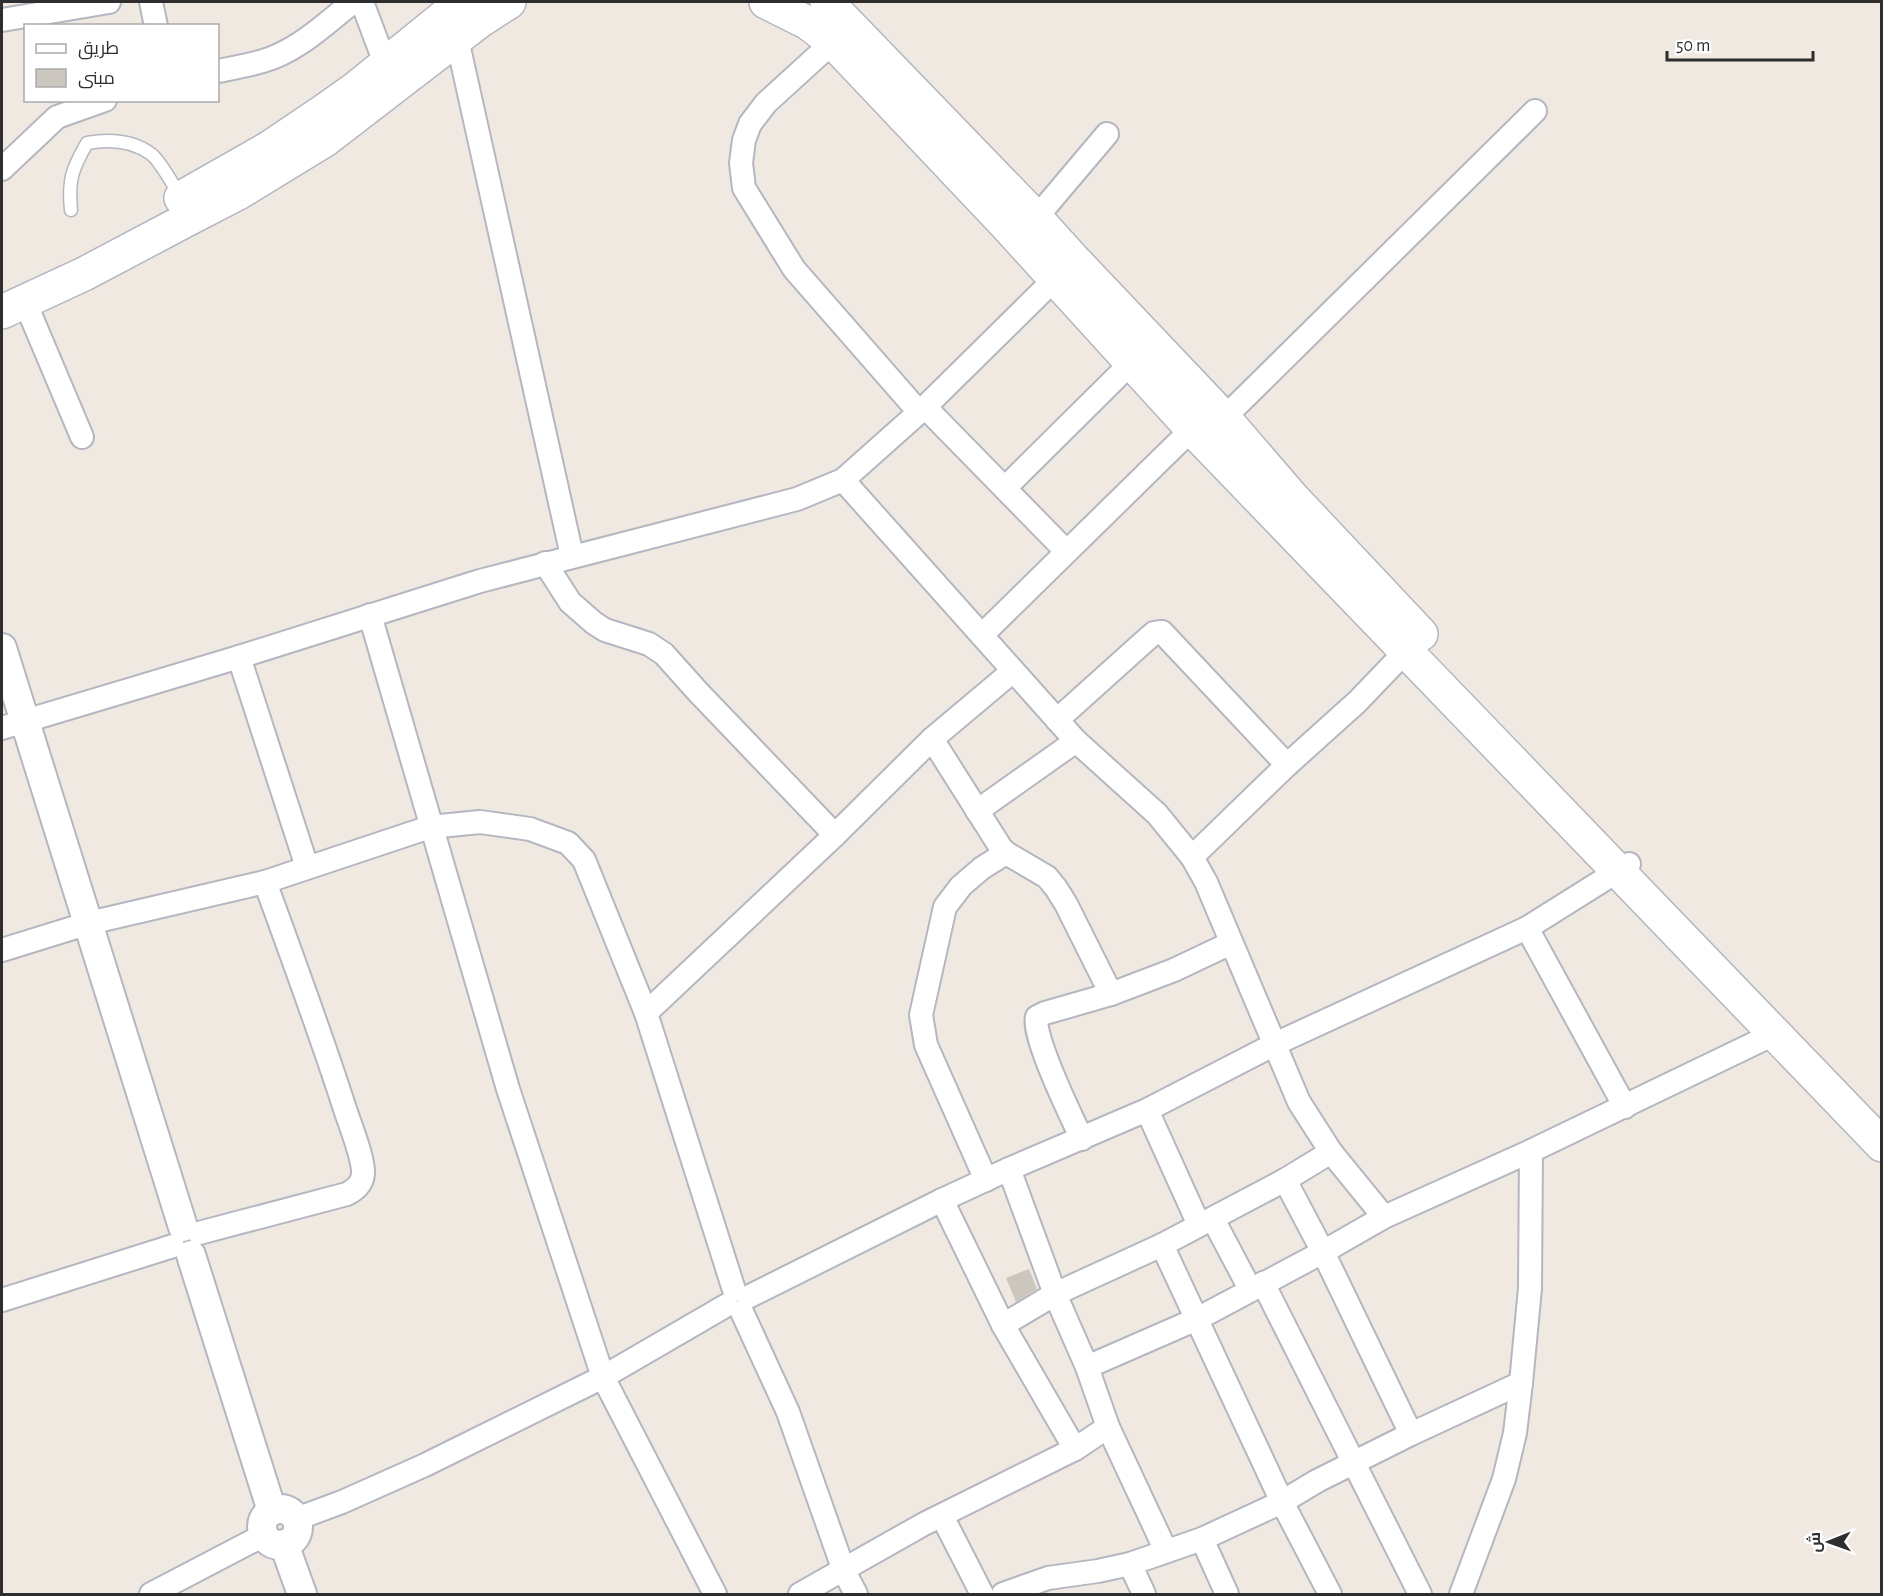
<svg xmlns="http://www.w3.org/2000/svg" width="1883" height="1596" viewBox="0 0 1883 1596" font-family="'Alegreya Sans',Cairo,sans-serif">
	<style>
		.building { fill: #cbc7bf }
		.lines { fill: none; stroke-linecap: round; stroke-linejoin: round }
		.service-casing { stroke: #b4b7c1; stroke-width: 15 }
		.minor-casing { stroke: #b4b7c1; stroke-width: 26 }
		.tertiary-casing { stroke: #b4b7c1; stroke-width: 32 }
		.secondary-casing { stroke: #b4b7c1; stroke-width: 36 }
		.service { stroke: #fff; stroke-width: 12 }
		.minor { stroke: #fff; stroke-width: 22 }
		.tertiary { stroke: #fff; stroke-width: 28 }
		.secondary { stroke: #fff; stroke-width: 33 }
	</style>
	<rect width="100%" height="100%" fill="#efe9e1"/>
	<!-- building -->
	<polygon class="building" points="1029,1269 1037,1289 1016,1302 1006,1278"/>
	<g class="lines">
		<defs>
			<path id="service" d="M71 210C68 180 72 169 87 143 110 139 132 140 151 154 160 160 174 187 181 197"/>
			<g id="minor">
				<polyline points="151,2 156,26"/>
				<polyline points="362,2 385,63"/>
				<polyline points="2,20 109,2"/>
				<polyline points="457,39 572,556"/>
				<polyline points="833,42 766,103 750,124 744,140 741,163 744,188 794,269 919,412"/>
				<path d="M218 71C233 68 249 65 263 61 298 51 326 23 353 2"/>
				<polyline points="2,169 57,117 105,100"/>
				<polyline points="1036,218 1107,134"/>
				<polyline points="25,302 82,437"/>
				<polyline points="925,407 1066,551"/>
				<polyline points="1224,418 1535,111"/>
				<polyline points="843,480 1076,741 1157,814 1192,857 1206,882 1299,1102 1331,1152 1384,1217"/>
				<polyline points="1005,488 1131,363"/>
				<polyline points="545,563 570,602 594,623 605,630 649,644 664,654 698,692 835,835"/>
				<polyline points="370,615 508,1089 603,1377 715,1594"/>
				<polyline points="982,635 1192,429"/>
				<polyline points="239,657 307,867"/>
				<polyline points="1057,720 1146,640 1154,633 1162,632 1287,765"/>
				<polyline points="2,728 239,657 480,581 797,499 843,480 925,407 1064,270"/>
				<polyline points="932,739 1001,848 1006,853 1047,877 1056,888 1066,904 1111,994"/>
				<polyline points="977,811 1076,741"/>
				<polyline points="1192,857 1287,765 1357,702 1406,651"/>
				<polyline points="1527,928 1625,1107"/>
				<polyline points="2,950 89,923 265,882 430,827 480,822 530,829 568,843 584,860 646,1013"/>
				<polyline points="1147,1110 1199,1225"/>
				<path d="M1082 1139C1072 1118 1031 1034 1037 1017L1045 1013 1111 994 1174 970 1231 943"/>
				<polyline points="1009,1169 1055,1294 1087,1367 1108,1427 1166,1551"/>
				<polyline points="986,1180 926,1045 921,1015 945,907 961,886 982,868 1006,853"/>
				<polyline points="1285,1180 1323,1252 1411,1434"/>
				<polyline points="942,1200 1003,1325 1075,1449"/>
				<polyline points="1213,1219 1250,1289"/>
				<path d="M199 1233 347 1194C356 1189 362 1184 363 1174 364 1157 348 1120 343 1103 319 1029 292 956 265 882"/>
				<polyline points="1162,1245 1282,1502 1330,1594"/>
				<polyline points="1263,1283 1420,1594"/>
				<polyline points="734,1290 646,1013 835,835 932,739 1013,671"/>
				<polyline points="748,1297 942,1200 1009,1169 1147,1110 1275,1044 1527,928 1629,864"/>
				<polyline points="2,1300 173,1246"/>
				<polyline points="742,1312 788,1412 844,1571 856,1594"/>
				<polyline points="1003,1325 1055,1294 1162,1245 1285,1180 1331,1152"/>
				<polyline points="1087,1367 1197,1319 1323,1252 1384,1217 1531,1151 1774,1034"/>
				<polyline points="942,1516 982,1594"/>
				<polyline points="296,1519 342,1502 425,1465 603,1377 727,1305"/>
				<polyline points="1202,1539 1227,1594"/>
				<polyline points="1130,1564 1144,1594"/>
				<polyline points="151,1594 264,1535"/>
				<polyline points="800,1594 924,1524 1075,1449 1108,1427"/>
				<polyline points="1003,1594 1048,1578 1098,1571 1130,1564 1202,1539 1282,1502 1317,1481 1411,1434 1521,1383 1530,1288 1531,1151"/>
				<polyline points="1461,1594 1504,1479 1515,1433 1521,1383"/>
			</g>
			<g id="tertiary">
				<polyline points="2,648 183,1227"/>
				<polyline points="191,1255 272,1511"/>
				<circle cx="280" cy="1527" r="18"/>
				<polyline points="284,1544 302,1594"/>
			</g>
			<g id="secondary">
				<polyline points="766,2 808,23 833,42 1008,227 1192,429 1882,1145"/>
				<polyline points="827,2 1036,218 1074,260 1224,418 1292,497 1421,634"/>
				<polyline points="181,198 269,148 321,113 355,89 462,2"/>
				<polyline points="2,312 84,274 188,219 240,192 325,140 481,20 509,2"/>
			</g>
		</defs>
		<!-- service casing -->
		<use href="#service" class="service-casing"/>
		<!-- minor casing -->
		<use href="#minor" class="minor-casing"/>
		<!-- tertiary casing -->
		<use href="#tertiary" class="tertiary-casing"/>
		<!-- secondary casing -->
		<use href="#secondary" class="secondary-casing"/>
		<!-- service -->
		<use href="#service" class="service"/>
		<!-- minor -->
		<use href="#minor" class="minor"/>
		<!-- tertiary -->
		<use href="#tertiary" class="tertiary"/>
		<!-- secondary -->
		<use href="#secondary" class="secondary"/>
	</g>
	<!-- border -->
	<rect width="1883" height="1596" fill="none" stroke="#2e2e2e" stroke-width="6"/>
	<!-- legend -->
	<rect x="24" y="24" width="195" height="78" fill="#ffffff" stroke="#ababab" stroke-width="1.5"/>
	<rect x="36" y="44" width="30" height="9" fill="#ffffff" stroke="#ababab" stroke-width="1.5"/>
	<text x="78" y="54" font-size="18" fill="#2e2e2e">طريق</text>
	<rect x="36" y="69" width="30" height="18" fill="#cbc7bf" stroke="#ababab" stroke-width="1.5"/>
	<text x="78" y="84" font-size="18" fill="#2e2e2e">مبنى</text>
	<!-- north arrow -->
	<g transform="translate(1829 1542) rotate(269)" stroke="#ffffff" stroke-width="4.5" paint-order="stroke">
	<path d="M0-4.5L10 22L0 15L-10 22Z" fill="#2e2e2e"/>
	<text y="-9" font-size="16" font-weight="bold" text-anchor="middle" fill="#2e2e2e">ش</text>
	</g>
	<!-- scale -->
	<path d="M1667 51v9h146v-9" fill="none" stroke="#2e2e2e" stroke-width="3"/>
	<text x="1676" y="51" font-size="18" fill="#2e2e2e" stroke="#ffffff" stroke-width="4.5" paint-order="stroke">50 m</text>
</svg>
